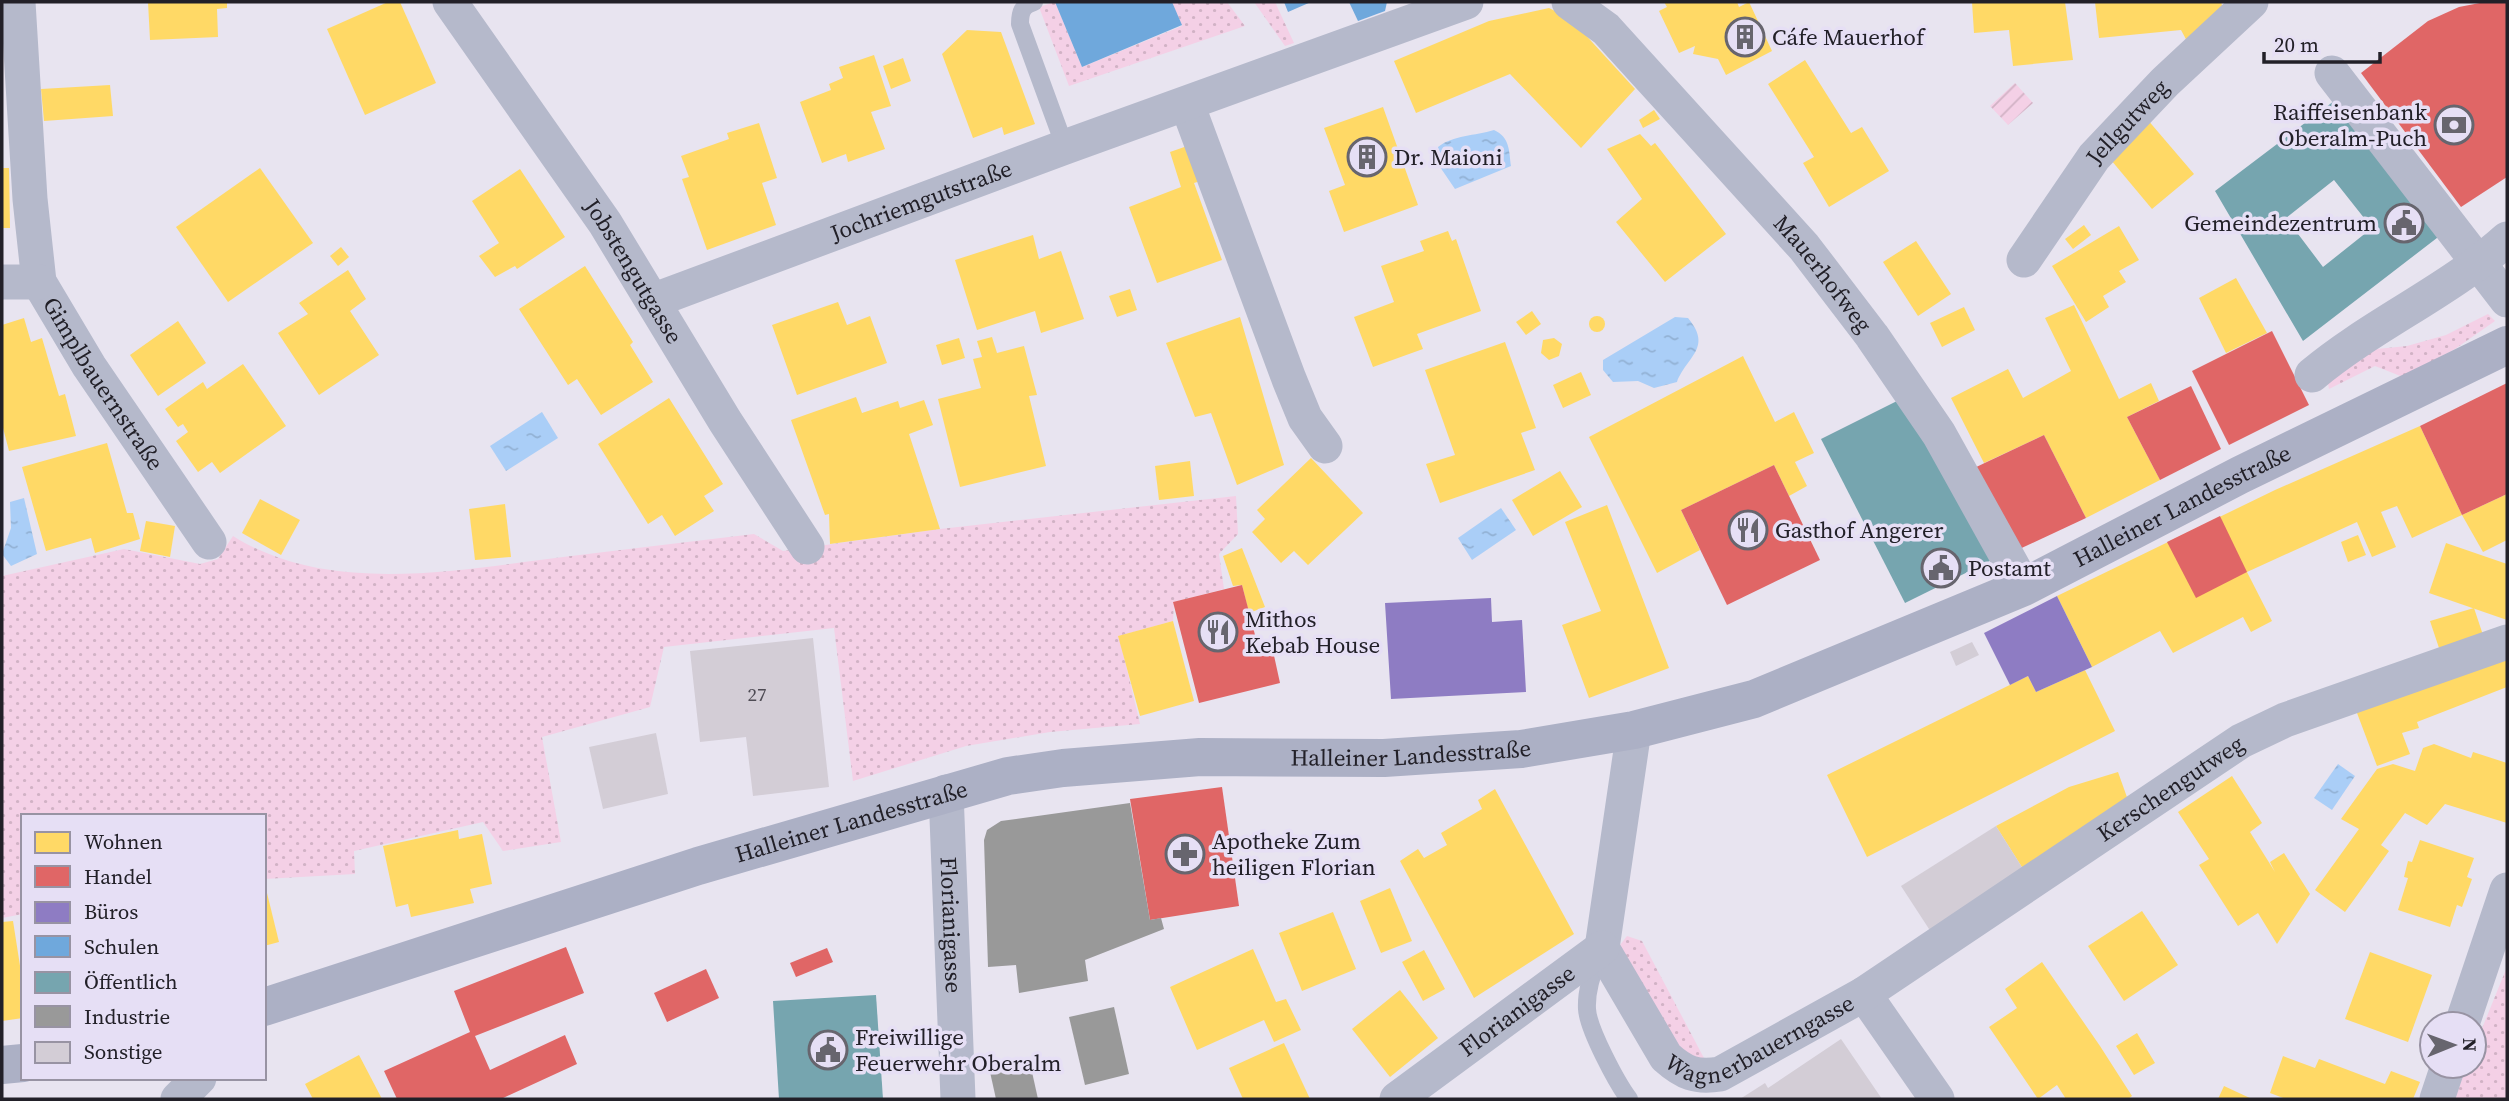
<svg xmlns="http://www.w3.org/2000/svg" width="2509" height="1101" viewBox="0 0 2509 1101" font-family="'Source Serif 4',serif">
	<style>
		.grass { fill: url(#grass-dots) }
		.garden { fill: url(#garden-furrows) }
		.water { fill: url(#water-ripples) }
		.homes { fill: #ffd966 }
		.shops { fill: #e06666 }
		.offices { fill: #8e7cc3 }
		.schools { fill: #6fa8dc }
		.public { fill: #76a5af; fill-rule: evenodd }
		.industry { fill: #999 }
		.building { fill: #d3cdd6 }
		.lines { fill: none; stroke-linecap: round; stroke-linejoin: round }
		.lane { stroke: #b5b9cb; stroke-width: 18 }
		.street { stroke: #b5b9cb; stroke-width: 35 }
		.secondary { stroke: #acb0c5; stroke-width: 38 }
		.labels { text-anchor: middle; stroke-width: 7; stroke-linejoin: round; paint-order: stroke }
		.number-label { font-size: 19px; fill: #4e4b54 }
		.poi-label { font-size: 23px; fill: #222028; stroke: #e6dff5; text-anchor: start }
		.street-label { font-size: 23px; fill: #222028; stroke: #e6dff5 }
	</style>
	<defs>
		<pattern id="grass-dots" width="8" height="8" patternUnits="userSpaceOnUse" patternTransform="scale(1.75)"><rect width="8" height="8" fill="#f4d0e6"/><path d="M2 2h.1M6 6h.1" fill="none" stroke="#d1b2c5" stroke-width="1.8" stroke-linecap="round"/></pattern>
		<pattern id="garden-furrows" width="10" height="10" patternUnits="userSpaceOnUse" patternTransform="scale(1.75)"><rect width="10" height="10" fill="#f4d0e6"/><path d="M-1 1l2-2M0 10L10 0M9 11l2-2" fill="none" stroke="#d1b2c5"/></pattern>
		<pattern id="water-ripples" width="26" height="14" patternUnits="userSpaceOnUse" patternTransform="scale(1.75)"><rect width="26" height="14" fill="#aacef7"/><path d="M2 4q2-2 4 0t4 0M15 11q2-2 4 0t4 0" fill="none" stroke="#92b1d4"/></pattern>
	</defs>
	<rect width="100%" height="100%" fill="#e8e4f0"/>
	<!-- grass -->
	<g class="grass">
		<polygon points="1055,2 1082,67 1182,26 1172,2 1227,2 1245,26 1069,86 1039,7"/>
		<polygon points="1254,2 1275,2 1294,43 1285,46"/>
		<polygon points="2488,314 2495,321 2455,349 2403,377 2375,366 2329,389 2327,378 2367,350 2407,346 2446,335"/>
		<path d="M1236 496 1238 534 1219 554 1224 589 1174 602 1173 621 1119 636 1140 724 1050 732 966 746 853 781 834 628 664 647 650 707 542 737 561 842 503 851 483 822 354 851 355 874 264 879V816H23V914L2 918V576L124 549 200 564 218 559 233 536C329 596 457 570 563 557 626 549 690 542 754 534L783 551 940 529Z"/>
		<polygon points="1627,936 1642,941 1705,1060 1679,1054 1620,945"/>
		<polygon points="2507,967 2507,1099 2455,1099 2466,1066 2474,1066 2474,1048"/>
	</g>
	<!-- garden -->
	<polygon class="garden" points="2015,83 2033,103 2008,125 1990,106"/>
	<!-- water -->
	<g class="water">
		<path d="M1494 130C1510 137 1509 151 1511 166L1455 189 1440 167 1438 147C1453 135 1475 136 1494 130Z"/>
		<path d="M1675 317 1688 318C1713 348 1687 356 1677 382L1654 388 1638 381 1613 382 1603 370V360Z"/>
		<polygon points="542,412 558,438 506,471 490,446"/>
		<polygon points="24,498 37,554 11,566 2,554 11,528 10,502"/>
		<polygon points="1501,508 1516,530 1472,560 1458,538"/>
		<polygon points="2338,764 2355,776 2332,810 2314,798"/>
	</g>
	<!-- homes -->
	<g class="homes">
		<polygon points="148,2 227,2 227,8 217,9 218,37 150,40"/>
		<polygon points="388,2 400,2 436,83 365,115 327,29"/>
		<polygon points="1664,2 1737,2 1739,7 1749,2 1772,51 1726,75 1718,59 1693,54 1695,46 1679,53 1659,11 1667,7"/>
		<polygon points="1972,2 2065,2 2073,60 2013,66 2009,30 1974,33"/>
		<polygon points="2095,2 2221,2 2224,12 2188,43 2181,30 2099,38"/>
		<polygon points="1549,8 1571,19 1635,89 1581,148 1510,74 1416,113 1394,61 1489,21"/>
		<polygon points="967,30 1001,32 1035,124 1004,135 1002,127 973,138 942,54"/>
		<polygon points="874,55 891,106 871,112 885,149 848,162 846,154 822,163 800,102 831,90 829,84 843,78 839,67"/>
		<polygon points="903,58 911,81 891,89 883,66"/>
		<polygon points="1805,60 1851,133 1862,127 1889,171 1829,207 1803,163 1814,157 1768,84"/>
		<polygon points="110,85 113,116 44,121 41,89"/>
		<polygon points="1383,107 1418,205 1344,232 1329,191 1345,185 1324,128"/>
		<polygon points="1654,110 1660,119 1643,128 1639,120"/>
		<polygon points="2147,119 2194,174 2152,209 2106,154"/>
		<polygon points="759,123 777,178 762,183 776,225 707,250 682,179 689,177 681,156 729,139 727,133"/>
		<polygon points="1640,134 1651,146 1655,143 1726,234 1665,282 1616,222 1642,199 1607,149"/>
		<polygon points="1193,144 1204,180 1194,183 1222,260 1157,283 1129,207 1181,187 1170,152"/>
		<polygon points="2,168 9,168 10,228 2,228"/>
		<polygon points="260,168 313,243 228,302 176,227"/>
		<polygon points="520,169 565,237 517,269 515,266 495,277 479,256 499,243 472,201"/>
		<polygon points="2084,225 2091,235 2073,249 2065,239"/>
		<polygon points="2119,226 2139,260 2119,271 2126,282 2103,296 2109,307 2086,322 2052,266"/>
		<polygon points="1448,231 1452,241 1456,239 1481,311 1417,334 1423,349 1373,367 1354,317 1394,302 1381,266 1424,251 1420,241"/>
		<polygon points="1033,235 1039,259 1061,251 1084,319 1041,333 1035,311 977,330 955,260"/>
		<polygon points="1916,241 1951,294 1918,316 1883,262"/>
		<polygon points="341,247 349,257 338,266 330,256"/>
		<polygon points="585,266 633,342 630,345 653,382 601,415 577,379 568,385 519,309"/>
		<polygon points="348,270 366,299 350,311 379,355 319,395 278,333 308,314 299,303"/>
		<polygon points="2236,278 2267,333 2226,353 2199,298"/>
		<polygon points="1130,289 1137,310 1117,317 1109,296"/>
		<polygon points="838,302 847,325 870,316 887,363 797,395 772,325"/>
		<polygon points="2074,305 2119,399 2151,383 2159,401 2127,417 2160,480 2086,518 2044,435 1984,463 1951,398 2008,369 2023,398 2071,371 2045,318"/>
		<polygon points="1964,307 1975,330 1942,347 1930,323"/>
		<polygon points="1532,311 1541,324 1526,335 1516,322"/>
		<circle cx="1597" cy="324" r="8"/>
		<polygon points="1240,317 1284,465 1237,485 1211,413 1195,417 1166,343"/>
		<polygon points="24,318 31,342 42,338 59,396 65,394 76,436 9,451 2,424 2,325"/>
		<polygon points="178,321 206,363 158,396 130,355"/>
		<polygon points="992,337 997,353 1024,346 1037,395 1029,396 1046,466 960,487 938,399 981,388 973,359 982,357 977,341"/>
		<polygon points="959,338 965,358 942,365 936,345"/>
		<polygon points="1554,338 1562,344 1559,356 1549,360 1541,353 1543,340"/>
		<polygon points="1505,342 1536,428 1521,433 1535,470 1440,503 1426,464 1455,455 1425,370"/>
		<polygon points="1743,356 1775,422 1794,412 1814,453 1795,462 1807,486 1789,496 1774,465 1681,510 1700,550 1657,573 1589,437"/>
		<polygon points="243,364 286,426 220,473 212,462 198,472 176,441 188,432 183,424 178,427 165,409 203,382 207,389"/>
		<polygon points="1581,372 1591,395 1563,408 1553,385"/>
		<polygon points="856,397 862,413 898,401 900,408 924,400 933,425 909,434 940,529 830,544 829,514 825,515 791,420"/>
		<polygon points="669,398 723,484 704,496 714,511 675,536 662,515 648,524 598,444"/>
		<polygon points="2420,426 2462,515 2412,538 2397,506 2381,512 2396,547 2372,557 2357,522 2247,572 2272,621 2251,632 2243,617 2173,653 2160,631 2092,667 2057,596 2275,490"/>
		<polygon points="107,443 127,513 133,513 140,539 95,553 91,538 46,551 22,467"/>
		<polygon points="1311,458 1363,513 1308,565 1294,551 1281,563 1252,532 1265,519 1257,510"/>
		<polygon points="1190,461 1194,496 1159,500 1155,466"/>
		<polygon points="1560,471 1582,507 1533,536 1512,500"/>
		<polygon points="2507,494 2507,540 2483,552 2462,515"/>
		<polygon points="260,499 300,520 281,555 242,533"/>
		<polygon points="505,504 511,557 475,560 469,509"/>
		<polygon points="1607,505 1669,668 1589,698 1562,625 1601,611 1565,522"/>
		<polygon points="146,521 175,526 170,557 140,551"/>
		<polygon points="2358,535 2366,555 2348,562 2341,542"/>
		<polygon points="2446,543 2507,564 2507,620 2429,593"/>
		<polygon points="1242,548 1265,607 1249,613 1242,585 1233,586 1223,556"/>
		<polygon points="2474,608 2484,638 2441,654 2430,621"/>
		<polygon points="1173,621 1194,701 1140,716 1118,636"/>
		<polygon points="2507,652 2507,687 2417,722 2419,728 2402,733 2410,754 2377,766 2354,705"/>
		<polygon points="2085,670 2115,731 1867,857 1827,775 2028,676 2036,692"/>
		<polygon points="2434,744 2471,758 2473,752 2507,763 2507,823 2445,804 2427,825 2405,813 2381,845 2389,851 2345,912 2315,890 2359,829 2341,819 2377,769 2393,764 2415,771 2423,748"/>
		<polygon points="2118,772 2128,800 2025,872 1996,826 2069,787"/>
		<polygon points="2232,776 2262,823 2250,832 2275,872 2270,862 2284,853 2310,894 2277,944 2258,913 2238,926 2199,865 2209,859 2178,812"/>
		<polygon points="1495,789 1574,934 1474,998 1400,861 1418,849 1424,858 1447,845 1441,833 1482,809 1478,800"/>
		<polygon points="458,830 459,839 482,834 492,884 470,889 474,903 411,917 408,904 396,907 383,846"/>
		<polygon points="2420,840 2474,858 2467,877 2472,879 2462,907 2457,905 2450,927 2398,910 2408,878 2404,877 2408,861 2412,862"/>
		<polygon points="1390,888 1412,941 1381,953 1360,901"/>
		<polygon points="264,893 267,893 279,942 264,946"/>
		<polygon points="2142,911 2178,965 2124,1001 2088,946"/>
		<polygon points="1333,912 1356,969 1302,991 1279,933"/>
		<polygon points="13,921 23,985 23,1018 2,1021 2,922"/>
		<polygon points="1253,949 1276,1002 1286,999 1301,1030 1274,1042 1264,1020 1197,1050 1170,987"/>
		<polygon points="1424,950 1445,989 1423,1001 1402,962"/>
		<polygon points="2370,952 2432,975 2408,1042 2345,1019"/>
		<polygon points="2042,962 2100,1046 2132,1096 2128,1099 2066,1099 2057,1085 2038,1099 1989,1027 2017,1008 2005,989"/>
		<polygon points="1400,990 1438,1038 1390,1077 1352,1029"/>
		<polygon points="2137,1033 2155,1063 2134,1075 2116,1046"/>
		<polygon points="1284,1043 1310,1099 1243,1099 1229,1068"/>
		<polygon points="359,1055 382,1099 313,1099 305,1084"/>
		<polygon points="2283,1056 2315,1068 2319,1059 2385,1084 2391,1071 2420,1082 2413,1099 2286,1099 2270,1093"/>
		<polygon points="2224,1086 2252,1099 2218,1099"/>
	</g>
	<!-- shops -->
	<g class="shops">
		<polygon points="2485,2 2507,2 2507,177 2461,207 2361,73 2428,21 2459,7"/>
		<polygon points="2272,331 2309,405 2229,445 2192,371"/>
		<polygon points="2507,383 2507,494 2462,515 2420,426"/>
		<polygon points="2191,386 2221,449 2160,480 2127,417"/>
		<polygon points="2044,435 2086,518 2013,552 1972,469"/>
		<polygon points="1774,465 1820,560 1727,605 1681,510"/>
		<polygon points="2220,516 2247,572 2196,598 2167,542"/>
		<polygon points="1242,585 1260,654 1273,651 1280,683 1199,703 1173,602"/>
		<polygon points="1222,787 1239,906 1150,920 1130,799"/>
		<polygon points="566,947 584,993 475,1036 490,1070 565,1035 577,1064 501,1099 397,1099 384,1071 470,1032 454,991"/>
		<polygon points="827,948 833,962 796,977 790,963"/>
		<polygon points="706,969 719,998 667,1022 654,993"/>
	</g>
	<!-- offices -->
	<g class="offices">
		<polygon points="2057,596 2092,667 2036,692 2028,676 2010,685 1984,633"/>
		<polygon points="1491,598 1492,622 1522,620 1526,692 1391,699 1385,603"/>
	</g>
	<!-- schools -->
	<g class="schools">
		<polygon points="1055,2 1172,2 1182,25 1082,67"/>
		<polygon points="1284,2 1311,2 1288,12"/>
		<polygon points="1349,2 1387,2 1385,11 1358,21"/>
	</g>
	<!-- public -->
	<g class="public">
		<path d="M2342 95 2446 231 2303 341 2215 191ZM2334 180 2372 228 2323 267 2286 218Z"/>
		<polygon points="1899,400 1994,559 1905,603 1821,439"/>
		<polygon points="876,995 883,1099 779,1099 773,1001"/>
	</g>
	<!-- industry -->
	<g class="industry">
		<polygon points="1130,803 1150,920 1161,918 1164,929 1085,960 1088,981 1019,993 1016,965 988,967 984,840 987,830 1001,821"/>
		<polygon points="1114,1007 1129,1074 1085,1085 1069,1017"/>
		<polygon points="1030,1063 1038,1099 996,1099 990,1072"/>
	</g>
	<!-- building -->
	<g class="building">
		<polygon points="813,638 829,787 753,796 746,737 700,742 690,651"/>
		<polygon points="1972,642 1979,655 1956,666 1950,652"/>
		<polygon points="656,733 668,794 603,809 589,747"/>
		<polygon points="1996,826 2025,872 1931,932 1901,886"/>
		<polygon points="1841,1039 1882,1099 1740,1099 1765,1083 1768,1088"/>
	</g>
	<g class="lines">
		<!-- lane -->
		<g class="lane">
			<path d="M1034 2C1022 6 1020 12 1020 24L1065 147"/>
			<path d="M1599 955C1593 972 1586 990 1587 1009 1588 1029 1617 1083 1629 1099"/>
		</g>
		<!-- street -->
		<g class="street">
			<path id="s1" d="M18 2 30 199 39 282 89 366 209 542"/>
			<path id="s2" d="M450 2 605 223 725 421 807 547"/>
			<path id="s3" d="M1569 2 1606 29 1804 247 1872 336 1939 434 2024 587"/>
			<polyline points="2332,73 2507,300"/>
			<polyline points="1187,104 1289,379 1305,418 1325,446"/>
			<path id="s4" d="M2024 260 2094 157 2165 82 2251 2"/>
			<polyline points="2,282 39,282"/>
			<path id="s5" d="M655 300 1065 147 1466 2"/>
			<path d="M2312 375C2373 324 2448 292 2507 239"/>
			<path id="s6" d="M1634 730 1602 948 1666 1057C1684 1073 1696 1078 1720 1074L1864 994 1937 1099"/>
			<path id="s7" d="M946 792 958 1099"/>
			<path id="s8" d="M1864 994 2241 741 2285 720 2507 642"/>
			<polyline points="2462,1024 2507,890"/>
			<polyline points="178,1099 199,1078"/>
			<path id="s9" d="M1397 1099 1602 948"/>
			<polyline points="2437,1099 2448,1066"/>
		</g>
		<!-- secondary -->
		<g class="secondary">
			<path id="s10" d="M264 1007 698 866 1008 776 1063 768 1200 757 1384 758 1521 749 1634 730 1754 699 2024 587 2240 475 2507 345"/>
			<polyline points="2,1065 23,1063"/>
		</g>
	</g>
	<!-- icons -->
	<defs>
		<symbol id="building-ring" viewBox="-11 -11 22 22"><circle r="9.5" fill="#e6dff5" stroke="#67656e" stroke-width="1.5"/><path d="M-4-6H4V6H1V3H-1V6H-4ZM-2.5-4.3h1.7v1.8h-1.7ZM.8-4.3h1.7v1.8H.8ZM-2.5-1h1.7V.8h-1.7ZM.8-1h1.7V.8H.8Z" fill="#67656e"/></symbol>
		<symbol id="bank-ring" viewBox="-11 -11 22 22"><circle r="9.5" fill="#e6dff5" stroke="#67656e" stroke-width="1.5"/><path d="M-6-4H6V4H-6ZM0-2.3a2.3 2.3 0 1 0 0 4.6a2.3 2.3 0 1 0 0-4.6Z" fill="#67656e"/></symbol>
		<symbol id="civic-ring" viewBox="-11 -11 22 22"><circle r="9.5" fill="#e6dff5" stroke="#67656e" stroke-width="1.5"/><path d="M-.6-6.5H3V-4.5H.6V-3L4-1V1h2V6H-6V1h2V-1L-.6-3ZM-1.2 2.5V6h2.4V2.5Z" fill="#67656e"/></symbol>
		<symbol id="restaurant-ring" viewBox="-11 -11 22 22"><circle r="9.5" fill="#e6dff5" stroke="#67656e" stroke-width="1.5"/><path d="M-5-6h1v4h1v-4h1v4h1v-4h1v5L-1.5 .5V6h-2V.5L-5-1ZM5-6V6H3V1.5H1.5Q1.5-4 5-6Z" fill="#67656e"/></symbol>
		<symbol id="pharmacy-ring" viewBox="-11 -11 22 22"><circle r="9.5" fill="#e6dff5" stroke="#67656e" stroke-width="1.5"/><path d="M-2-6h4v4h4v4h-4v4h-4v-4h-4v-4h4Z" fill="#67656e"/></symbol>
	</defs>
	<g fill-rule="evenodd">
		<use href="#building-ring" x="1723" y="15" width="44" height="44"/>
		<use href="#bank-ring" x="2432" y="103" width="44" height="44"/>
		<use href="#building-ring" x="1345" y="135" width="44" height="44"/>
		<use href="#civic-ring" x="2382" y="201" width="44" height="44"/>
		<use href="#restaurant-ring" x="1726" y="508" width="44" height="44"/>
		<use href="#civic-ring" x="1919" y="546" width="44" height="44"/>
		<use href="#restaurant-ring" x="1196" y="610" width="44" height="44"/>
		<use href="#pharmacy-ring" x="1163" y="832" width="44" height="44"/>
		<use href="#civic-ring" x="806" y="1028" width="44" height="44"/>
	</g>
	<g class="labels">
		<!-- number labels -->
		<g class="number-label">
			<text x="757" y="701">27</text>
		</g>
		<!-- poi labels -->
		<g class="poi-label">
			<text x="1772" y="45">Cáfe Mauerhof</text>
			<text x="2427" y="120" text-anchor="end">Raiffeisenbank<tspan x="2427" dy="26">Oberalm-Puch</tspan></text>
			<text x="1394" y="165">Dr. Maioni</text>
			<text x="2377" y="231" text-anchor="end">Gemeindezentrum</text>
			<text x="1775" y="538">Gasthof Angerer</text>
			<text x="1968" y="576">Postamt</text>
			<text x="1245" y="627">Mithos<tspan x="1245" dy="26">Kebab House</tspan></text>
			<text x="1212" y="849">Apotheke Zum<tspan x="1212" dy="26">heiligen Florian</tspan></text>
			<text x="855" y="1045">Freiwillige<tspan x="855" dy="26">Feuerwehr Oberalm</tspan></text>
		</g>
		<!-- street labels -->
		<g class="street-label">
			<text dy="8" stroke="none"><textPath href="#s4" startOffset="173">Jellgutweg</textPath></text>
			<text dy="8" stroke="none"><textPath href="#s5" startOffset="284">Jochriemgutstraße</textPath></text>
			<text dy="8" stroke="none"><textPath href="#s2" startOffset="326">Jobstengutgasse</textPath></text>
			<text dy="8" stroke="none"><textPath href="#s3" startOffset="373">Mauerhofweg</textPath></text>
			<text dy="8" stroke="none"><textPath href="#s1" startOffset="401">Gimplbauernstraße</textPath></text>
			<text dy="8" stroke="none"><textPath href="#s10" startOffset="2002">Halleiner Landesstraße</textPath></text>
			<text dy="8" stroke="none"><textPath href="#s10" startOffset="1183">Halleiner Landesstraße</textPath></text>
			<text dy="8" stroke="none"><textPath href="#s8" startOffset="369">Kerschengutweg</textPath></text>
			<text dy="8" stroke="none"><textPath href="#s10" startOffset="616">Halleiner Landesstraße</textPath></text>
			<text dy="8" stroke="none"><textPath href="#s7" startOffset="133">Florianigasse</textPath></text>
			<text dy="8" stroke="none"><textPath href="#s9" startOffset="149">Florianigasse</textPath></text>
			<text dy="8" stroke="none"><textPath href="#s6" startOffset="453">Wagnerbauerngasse</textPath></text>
		</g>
	</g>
	<!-- border -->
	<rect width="2509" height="1101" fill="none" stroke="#222028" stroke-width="7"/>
	<!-- legend -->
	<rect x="21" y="814" width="245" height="266" fill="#e6dff5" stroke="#9893a3" stroke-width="2"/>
	<rect x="35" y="832" width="35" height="21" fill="#ffd966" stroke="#9893a3" stroke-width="2"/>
	<text x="84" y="849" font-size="21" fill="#222028">Wohnen</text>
	<rect x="35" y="866" width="35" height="21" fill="#e06666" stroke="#9893a3" stroke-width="2"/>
	<text x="84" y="884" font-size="21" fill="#222028">Handel</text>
	<rect x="35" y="902" width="35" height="21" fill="#8e7cc3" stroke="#9893a3" stroke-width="2"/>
	<text x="84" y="919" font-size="21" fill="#222028">Büros</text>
	<rect x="35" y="936" width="35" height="21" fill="#6fa8dc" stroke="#9893a3" stroke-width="2"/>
	<text x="84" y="954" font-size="21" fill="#222028">Schulen</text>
	<rect x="35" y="972" width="35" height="21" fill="#76a5af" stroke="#9893a3" stroke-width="2"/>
	<text x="84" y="989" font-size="21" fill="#222028">Öffentlich</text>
	<rect x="35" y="1006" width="35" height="21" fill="#999999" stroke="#9893a3" stroke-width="2"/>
	<text x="84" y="1024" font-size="21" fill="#222028">Industrie</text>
	<rect x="35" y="1042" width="35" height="21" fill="#d3cdd6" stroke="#9893a3" stroke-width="2"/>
	<text x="84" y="1059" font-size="21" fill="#222028">Sonstige</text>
	<!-- north arrow -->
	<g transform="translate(2453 1045) rotate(89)"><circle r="33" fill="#e6dff5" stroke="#9893a3" stroke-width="2"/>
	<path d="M0-5L12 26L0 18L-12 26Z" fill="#67656e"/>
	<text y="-10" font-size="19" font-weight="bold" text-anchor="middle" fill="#222028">N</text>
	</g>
	<!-- scale -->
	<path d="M2264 52v10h116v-10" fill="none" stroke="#222028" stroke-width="3.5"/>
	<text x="2274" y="52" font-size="21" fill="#222028" stroke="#e6dff5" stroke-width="5" paint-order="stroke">20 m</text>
</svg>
